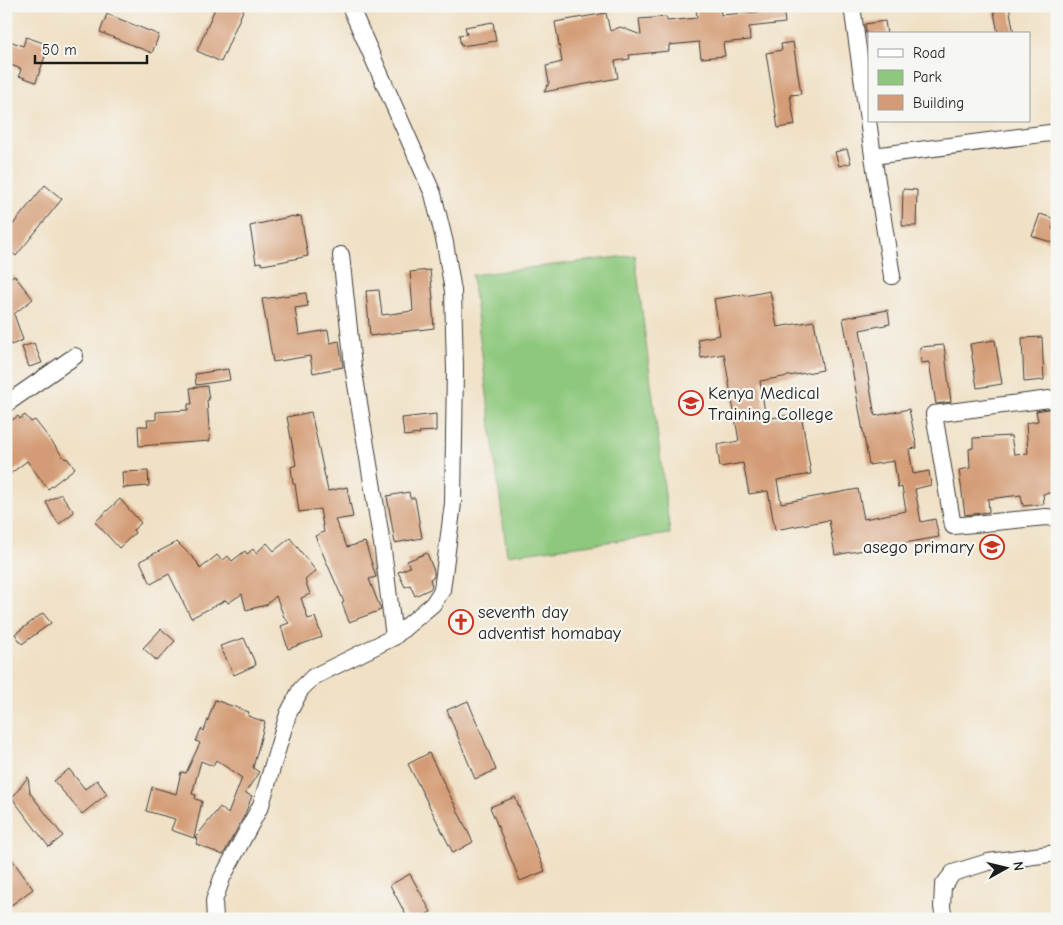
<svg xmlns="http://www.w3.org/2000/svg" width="1063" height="925" viewBox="0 0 1063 925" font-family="'Comic Neue',sans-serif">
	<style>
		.green { fill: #8dc87c; stroke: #54724c }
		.building { fill: #d49c76 }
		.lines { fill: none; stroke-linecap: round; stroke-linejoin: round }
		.minor-casing { stroke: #3c3935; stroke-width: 18 }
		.minor { stroke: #fff; stroke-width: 16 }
		.labels { text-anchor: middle; stroke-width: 4.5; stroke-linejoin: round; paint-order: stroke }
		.poi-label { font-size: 18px; fill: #1c1c1c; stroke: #f6f6f2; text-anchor: start }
	</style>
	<rect width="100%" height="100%" fill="#f6f6f2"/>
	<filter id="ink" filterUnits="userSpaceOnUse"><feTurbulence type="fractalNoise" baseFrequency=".02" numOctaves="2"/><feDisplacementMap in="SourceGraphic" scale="10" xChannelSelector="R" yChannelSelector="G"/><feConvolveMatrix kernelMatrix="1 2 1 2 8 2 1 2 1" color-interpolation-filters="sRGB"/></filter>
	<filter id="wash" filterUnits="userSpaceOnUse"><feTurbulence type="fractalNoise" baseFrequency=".0096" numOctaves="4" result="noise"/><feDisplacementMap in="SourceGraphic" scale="20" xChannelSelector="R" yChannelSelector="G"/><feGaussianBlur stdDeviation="1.12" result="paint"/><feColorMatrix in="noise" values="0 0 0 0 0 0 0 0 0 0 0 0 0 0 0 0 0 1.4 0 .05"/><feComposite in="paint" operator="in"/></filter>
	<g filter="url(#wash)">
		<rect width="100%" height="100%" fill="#f0e0c4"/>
		<!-- green -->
		<polygon class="green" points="635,255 670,534 507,555 472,275"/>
		<g id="blocks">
			<!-- building -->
			<g class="building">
				<polygon points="216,6 245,6 221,62 197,51"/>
				<polygon points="696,6 720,6 721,15 768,11 768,6 783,6 785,23 749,27 750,40 723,43 725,56 701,58 699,42 669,45 669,51 629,55 630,59 615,61 618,78 544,92 549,83 546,66 562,62 555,22 606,13 610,31 620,27 641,35 639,19 666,17 667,21 697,18"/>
				<polygon points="993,6 1009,6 1014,34 998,34"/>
				<polygon points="107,14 159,35 152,53 100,32"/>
				<polygon points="885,21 887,34 866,34 865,24"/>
				<polygon points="493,22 496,41 461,46 459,35 467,34 465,27"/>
				<polygon points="26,37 49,45 36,82 19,76 21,69 6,63 6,53 10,41 23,46"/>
				<polygon points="793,42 801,94 790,95 795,125 778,128 766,53 782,50 781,44"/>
				<polygon points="847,149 851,163 839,166 835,152"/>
				<polygon points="45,185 62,199 16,256 6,248 6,233"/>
				<polygon points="903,189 917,190 916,226 902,226"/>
				<polygon points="1040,214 1055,219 1052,229 1057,230 1057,244 1032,236"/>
				<polygon points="293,216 294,217 301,216 308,256 280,262 262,265 261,262 256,263 250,226"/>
				<polygon points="430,270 433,299 432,299 434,328 370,336 366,291 379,290 382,315 413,311 410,272"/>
				<polygon points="14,275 33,299 14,314 23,340 11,345 6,333 6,281"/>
				<polygon points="770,291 777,327 814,321 823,370 760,381 766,419 801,413 811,474 777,480 781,503 858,489 864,519 906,511 902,487 898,488 894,461 869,465 843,318 888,310 890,324 860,330 875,416 909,409 917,448 909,449 913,474 929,471 931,485 915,489 921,522 935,519 939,537 835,555 829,520 775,530 768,491 749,494 743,463 720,467 717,445 739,441 724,354 701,358 698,339 720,335 714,299 744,294 745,296"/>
				<polygon points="306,293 308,306 295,308 299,335 328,330 330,343 339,341 343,367 313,373 310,356 273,362 262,299"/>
				<polygon points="1042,337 1044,380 1024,382 1022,338"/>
				<polygon points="995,340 1002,384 977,388 970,344"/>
				<polygon points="34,343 42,363 29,367 22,347"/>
				<polygon points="944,345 951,402 936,404 929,362 921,363 920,347"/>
				<polygon points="228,369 230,380 196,385 195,374"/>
				<polygon points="207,386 209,400 207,400 210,441 139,446 138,426 148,426 147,420 156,420 156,412 188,410 188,404 192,404 190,388"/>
				<polygon points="1054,408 1057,421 1057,492 1043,494 1044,504 1023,506 1021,495 988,499 989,512 965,515 959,470 970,468 969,449 973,448 973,438 1011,436 1014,454 1028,453 1026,423 1038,421 1036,411"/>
				<polygon points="311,412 328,491 347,487 353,517 335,520 347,547 365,542 376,577 369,579 381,610 349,622 342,603 344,602 315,536 324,532 320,509 299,512 295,484 293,484 291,467 296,465 287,417"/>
				<polygon points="436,414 436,431 419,432 420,434 404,436 402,418"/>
				<polygon points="25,415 31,422 35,420 65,459 67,458 75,468 48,489 27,461 6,477 6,424 18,416 20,419"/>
				<polygon points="148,471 149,486 123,488 122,472"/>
				<polygon points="409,492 410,498 415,498 422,538 395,543 387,496"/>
				<polygon points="61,494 74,512 59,524 52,514 46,502"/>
				<polygon points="120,499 141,523 133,530 135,533 119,548 95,522"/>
				<polygon points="290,538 316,571 305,580 310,594 301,598 308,619 315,617 322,637 288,649 281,626 289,623 284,617 276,596 266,605 246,610 242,594 228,603 226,600 191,618 169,574 151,584 140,561 177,542 197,562 200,569 217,555 222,561 228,556 232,561 245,551 247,554 253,549 256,553 267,543 274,551"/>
				<polygon points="427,553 434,571 434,577 430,579 432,586 430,589 415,596 410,585 405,587 398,572 410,567 407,561"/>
				<polygon points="43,613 51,623 22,644 15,634"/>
				<polygon points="161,629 175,641 157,661 143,648"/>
				<polygon points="244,638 256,665 234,675 220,646"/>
				<polygon points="215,700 249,712 248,716 265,722 253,768 259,772 245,793 252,796 245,814 223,855 196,844 198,839 195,838 220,807 228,814 242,778 216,760 213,766 201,761 192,794 196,795 195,799 202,801 194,838 171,830 175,819 146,811 152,787 176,794 181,772 186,773 200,743 196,741 201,729 204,731"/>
				<polygon points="468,701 496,770 475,779 447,710"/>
				<polygon points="429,753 473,842 453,853 408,764"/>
				<polygon points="69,769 85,789 97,780 107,794 82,814 54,781"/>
				<polygon points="28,777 30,793 63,836 49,847 12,798"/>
				<polygon points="515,797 545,871 520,881 490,807"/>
				<polygon points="6,851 33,889 6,909"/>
				<polygon points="410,874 431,912 418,919 408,919 390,885"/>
			</g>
		</g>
	</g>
	<g filter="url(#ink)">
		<use href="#blocks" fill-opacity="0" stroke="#3c3935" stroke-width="1"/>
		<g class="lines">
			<defs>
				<g id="minor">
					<polyline points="852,6 873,156 1057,132"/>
					<polyline points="873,156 892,276"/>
					<polyline points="341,255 353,366 383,550 394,637"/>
					<polyline points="1057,398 934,414 953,526 1046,517 1057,518"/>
					<polyline points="6,404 75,356"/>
					<polyline points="215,919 214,901 222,878 261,805 288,714 301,689 313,677 394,637 433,604 442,590 453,503 455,369 453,291 445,243 433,194 350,6"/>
					<polyline points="944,919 942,907 943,886 953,873 988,862 1057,853"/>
				</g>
			</defs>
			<!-- minor casing -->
			<use href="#minor" class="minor-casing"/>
			<!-- minor -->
			<use href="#minor" class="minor"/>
		</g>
	</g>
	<!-- icons -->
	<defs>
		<symbol id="university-ring" viewBox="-11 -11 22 22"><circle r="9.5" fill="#f6f6f2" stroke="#c8321e" stroke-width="1.5"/><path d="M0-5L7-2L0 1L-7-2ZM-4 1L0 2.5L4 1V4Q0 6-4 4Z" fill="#c8321e"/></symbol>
		<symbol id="school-ring" viewBox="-11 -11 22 22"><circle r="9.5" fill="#f6f6f2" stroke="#c8321e" stroke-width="1.5"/><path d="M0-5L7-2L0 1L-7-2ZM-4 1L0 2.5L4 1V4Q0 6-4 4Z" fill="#c8321e"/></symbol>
		<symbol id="church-ring" viewBox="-11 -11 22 22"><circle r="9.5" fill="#f6f6f2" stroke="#c8321e" stroke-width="1.5"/><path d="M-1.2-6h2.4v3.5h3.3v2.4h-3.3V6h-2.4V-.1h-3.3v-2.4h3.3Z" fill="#c8321e"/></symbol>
	</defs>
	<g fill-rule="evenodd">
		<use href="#university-ring" x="677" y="389" width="28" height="28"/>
		<use href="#school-ring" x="978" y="533" width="28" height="28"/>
		<use href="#church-ring" x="447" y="608" width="28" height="28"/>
	</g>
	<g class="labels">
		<!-- poi labels -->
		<g class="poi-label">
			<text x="708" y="399">Kenya Medical<tspan x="708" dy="21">Training College</tspan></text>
			<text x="974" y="553" text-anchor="end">asego primary</text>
			<text x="478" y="618">seventh day<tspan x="478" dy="21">adventist homabay</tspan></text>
		</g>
	</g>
	<!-- margin -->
	<rect width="1063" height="925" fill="none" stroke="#f6f6f2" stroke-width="25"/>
	<!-- legend -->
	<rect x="868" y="32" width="162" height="90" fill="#f6f6f2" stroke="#9f9f9c"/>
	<rect x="878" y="49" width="25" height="8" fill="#ffffff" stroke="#9f9f9c"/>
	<text x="913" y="58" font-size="15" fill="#1c1c1c">Road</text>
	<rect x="878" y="70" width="25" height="15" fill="#8dc87c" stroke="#9f9f9c"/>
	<text x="913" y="82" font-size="15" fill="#1c1c1c">Park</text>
	<rect x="878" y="95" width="25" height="15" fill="#d49c76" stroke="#9f9f9c"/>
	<text x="913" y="108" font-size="15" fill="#1c1c1c">Building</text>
	<!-- north arrow -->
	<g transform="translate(1006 868) rotate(82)" stroke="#f6f6f2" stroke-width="4" paint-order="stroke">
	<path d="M0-4L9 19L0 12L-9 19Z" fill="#1c1c1c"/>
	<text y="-8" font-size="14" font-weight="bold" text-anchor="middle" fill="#1c1c1c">N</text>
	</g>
	<!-- scale -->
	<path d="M35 55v8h112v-8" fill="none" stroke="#1c1c1c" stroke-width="2.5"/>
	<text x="42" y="55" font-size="15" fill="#1c1c1c" stroke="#f6f6f2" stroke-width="4" paint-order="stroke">50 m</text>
</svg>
